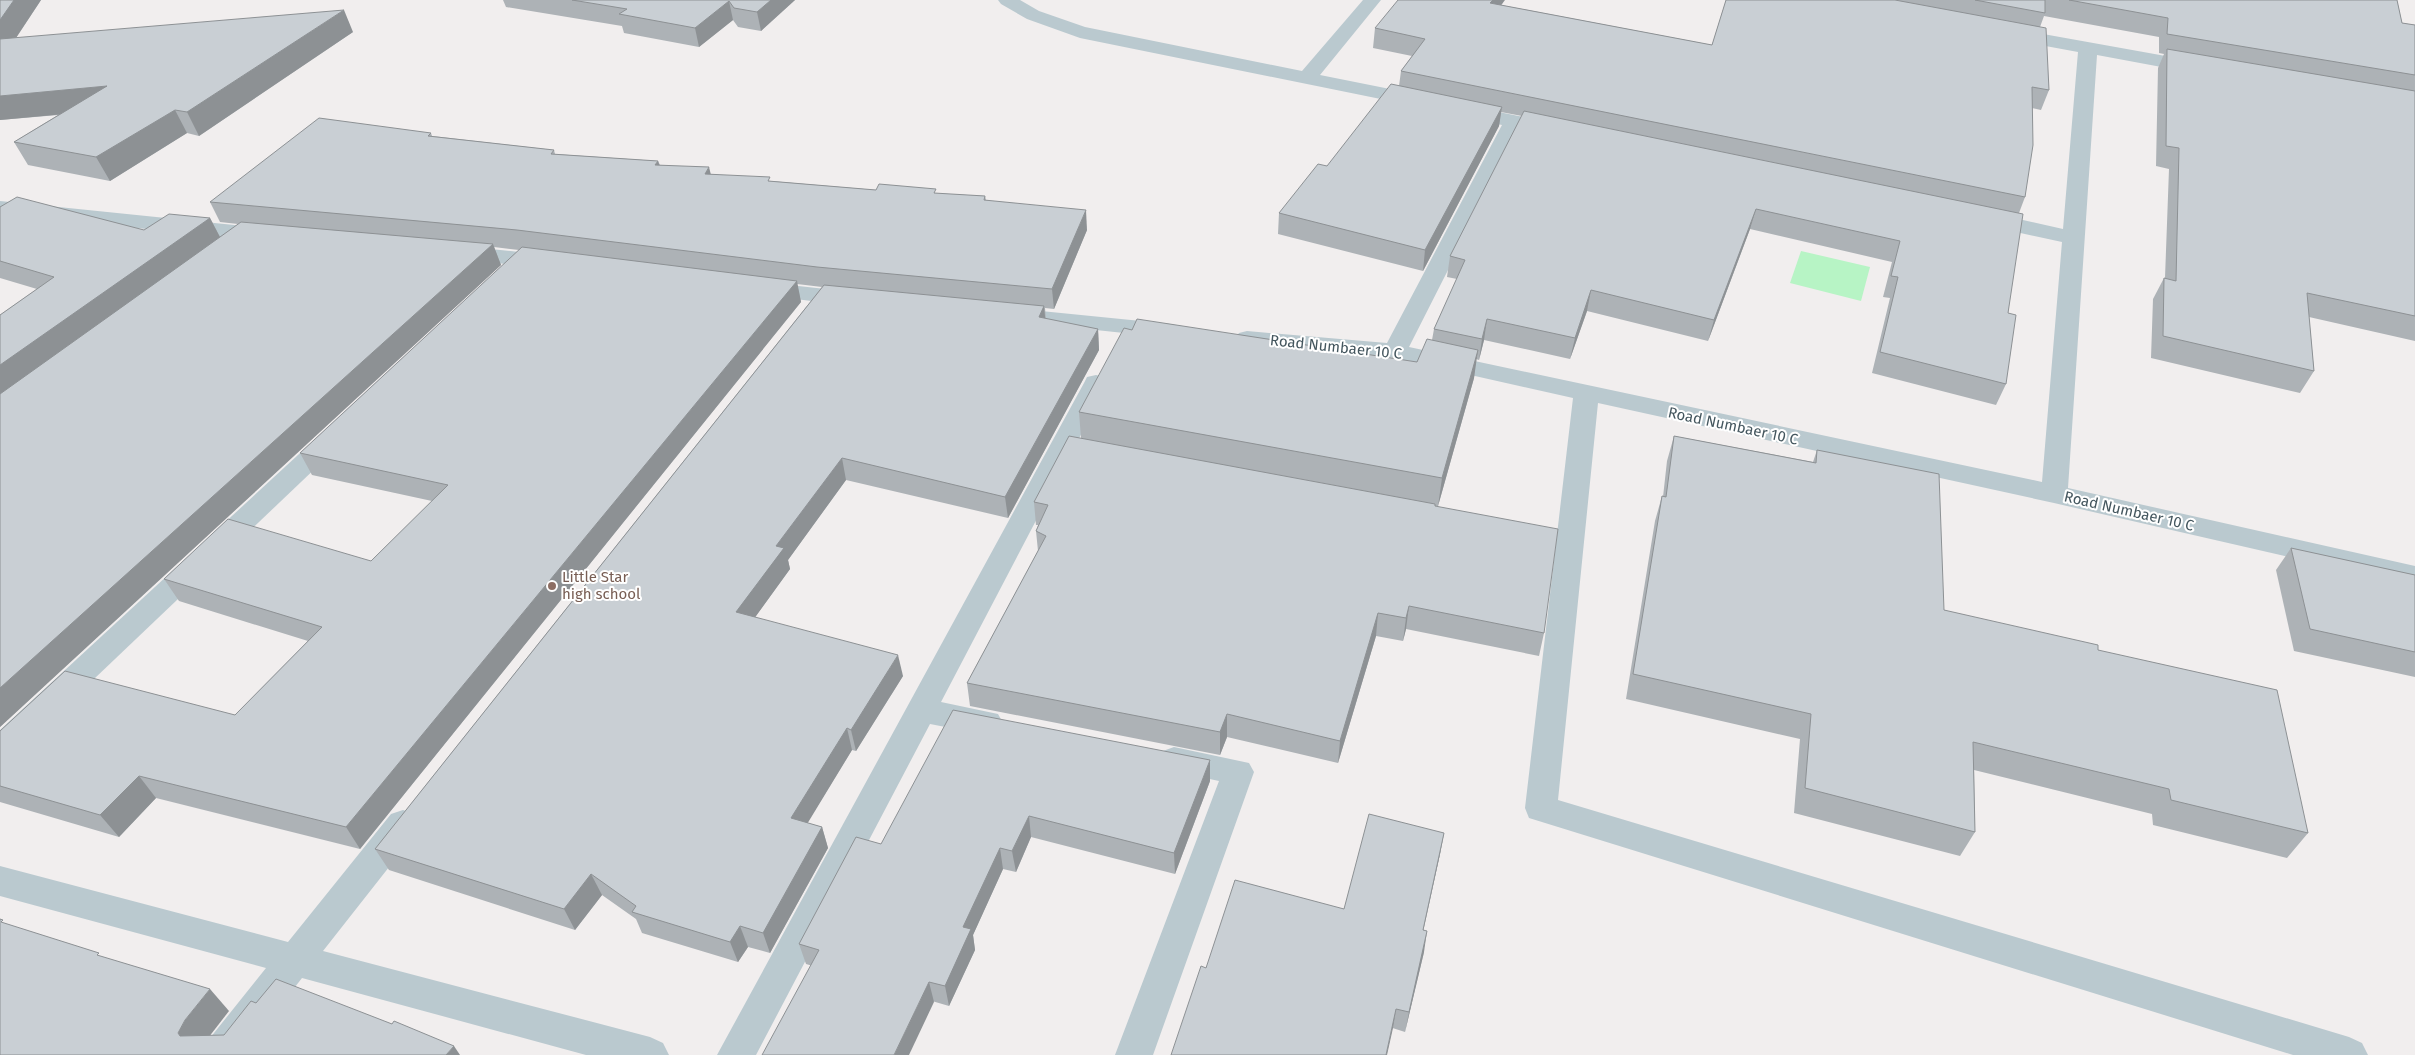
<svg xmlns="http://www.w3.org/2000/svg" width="2415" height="1055" viewBox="0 0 2415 1055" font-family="'Fira Sans',sans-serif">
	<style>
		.green { fill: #b7f4c5 }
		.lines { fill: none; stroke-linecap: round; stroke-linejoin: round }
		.minor { fill: #bac9cf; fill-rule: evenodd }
		.wall { fill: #adb2b6 }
		.shaded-wall { fill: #8d9194 }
		.building { fill: #c9cfd4; stroke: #8d9194 }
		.education-dot { fill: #8d6e63; stroke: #fff; stroke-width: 2 }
		.labels { text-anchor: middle; stroke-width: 4; stroke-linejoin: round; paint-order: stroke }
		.street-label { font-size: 15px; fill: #44565e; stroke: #fff }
		.education-label { font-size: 15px; fill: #785e54; stroke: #fff; text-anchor: start }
	</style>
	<rect width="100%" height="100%" fill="#f1eeee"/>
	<!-- green -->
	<polygon class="green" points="1801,251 1870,267 1861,301 1790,283"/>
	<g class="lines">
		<!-- minor -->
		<g class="minor">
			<polygon points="998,0 1020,0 1039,11 1085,27 1302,71 1363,0 1381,0 1320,75 1420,95 1427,97 1430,101 1427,105 1420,107 1080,38 1027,19 1001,4"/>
			<polygon points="2010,28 2199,62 2206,64 2209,68 2206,72 2199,74 2097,55 2068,488 2415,566 2415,586 2054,503 1598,403 1558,800 2349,1037 2362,1043 2368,1055 2293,1055 1529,818 1525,808 1573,398 1395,358 1247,345 1239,343 1235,338 1239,333 1247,331 1387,343 1502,125 1457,115 1454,111 1457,107 1464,105 1554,123 1561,125 1564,129 1561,133 1554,135 1520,128 1409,347 2042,482 2062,242 1975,223 1972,218 1975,213 1983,211 2063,229 2078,52 2003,38 2001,34 2003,30"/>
			<polygon points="0,201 264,228 272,230 275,235 272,240 264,242 0,213"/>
			<polygon points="461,246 548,255 556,257 559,262 556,267 548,269 453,258 450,253 453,248"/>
			<polygon points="762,282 853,292 861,294 865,299 861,304 853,306 754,294 750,289 754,284"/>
			<polygon points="1010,308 1171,324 1179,326 1183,331 1179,336 1171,338 1002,320 998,315 1002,310"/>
			<polygon points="1096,375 1105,377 1108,383 941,702 998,714 1003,723 998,732 987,735 930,724 756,1055 717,1055 1084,383 1087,377"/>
			<polygon points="333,429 342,431 346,437 342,443 11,758 0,762 0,730 324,431"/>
			<polygon points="1174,747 1249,763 1254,772 1153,1055 1115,1055 1219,781 1163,769 1158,760 1163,751"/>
			<polygon points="403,810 415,814 419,824 415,834 323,951 650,1037 663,1043 669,1055 586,1055 302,978 242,1055 200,1055 206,1043 266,968 0,896 0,866 288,942 391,814"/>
		</g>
	</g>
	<!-- wall -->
	<g class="wall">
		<polygon points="0,0 41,0 16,38 353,32 199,136 187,133 110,181 28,165 14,142 58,115 0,120"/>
		<polygon points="503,0 795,0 761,31 738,27 733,20 699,47 624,33 622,26 506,7"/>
		<polygon points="1726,0 2397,0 2402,23 2415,25 2415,341 2309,317 2314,371 2300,393 2151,358 2153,299 2164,278 2165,278 2169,169 2156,166 2158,68 2164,54 2159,53 2159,37 2044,16 2040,27 2049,90 2041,110 2032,108 2025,197 2019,213 2008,313 2006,384 1996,405 1872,373 1890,298 1883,297 1892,262 1750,229 1708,341 1587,311 1570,359 1484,340 1479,360 1476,359 1474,378 1438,506 1435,506 1544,633 1539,656 1406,629 1403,641 1376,636 1338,763 1227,737 1220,755 970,706 967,683 1038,551 1036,531 1038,525 1036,525 1034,502 1081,438 1079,412 1132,330 1417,362 1432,340 1434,329 1457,279 1447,277 1450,256 1522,116 1501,112 1499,126 1423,271 1278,234 1279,213 1327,166 1399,86 1401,71 1412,56 1373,48 1375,28 1501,5 1712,45"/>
		<polygon points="431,133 432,136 554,150 555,154 658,161 660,165 711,174 771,181 876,190 985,196 986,200 1087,230 1054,309 1045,308 1046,319 1098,329 1099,350 1008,518 846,480 788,560 790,569 755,617 903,676 856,751 852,750 807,823 822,827 828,848 770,953 748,947 738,962 642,933 636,919 602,895 575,930 389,870 375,849 822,287 797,284 801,302 360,849 156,798 119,837 0,802 0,731 235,715 308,641 179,601 164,579 371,561 432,501 312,475 300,453 519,250 494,247 501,265 0,727 0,315 37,289 0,278 0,207 144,230 210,218 220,237 238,224 220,222 210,202"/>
		<polygon points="1674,436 1813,462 1817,450 1944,610 2098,650 2308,833 2287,858 2153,825 2152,814 1974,770 1975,832 1960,856 1794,813 1800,739 1626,699 1655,521 1662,496 1663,497 1667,461"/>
		<polygon points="2291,548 2415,575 2415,677 2294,651 2276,570"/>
		<polygon points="1210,781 1175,874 1031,837 1016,872 1003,869 973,935 975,950 949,1006 806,964 799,944 881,844"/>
		<polygon points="1444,833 1440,854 1423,930 1424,952 1405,1032 1206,968 1344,909"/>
	</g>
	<!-- shaded-wall -->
	<g class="shaded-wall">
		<polygon points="14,0 41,0 0,62 0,20"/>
		<polygon points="771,0 795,0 761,31 757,12"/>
		<polygon points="1493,0 1505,0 1488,23 1490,3"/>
		<polygon points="729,1 733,20 699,47 695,28"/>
		<polygon points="344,10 353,32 199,136 187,112"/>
		<polygon points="107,86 119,109 0,120 0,96"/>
		<polygon points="1502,107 1499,126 1423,271 1425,250"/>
		<polygon points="175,110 187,133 110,181 96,157"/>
		<polygon points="658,161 664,180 655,165"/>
		<polygon points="709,167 714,187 705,174"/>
		<polygon points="1756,209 1750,229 1708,341 1714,320"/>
		<polygon points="1086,210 1087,230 1054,309 1052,289"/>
		<polygon points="210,218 221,239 0,398 0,365"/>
		<polygon points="493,244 501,265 0,727 0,688"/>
		<polygon points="797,281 801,302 360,849 346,827"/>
		<polygon points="1591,290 1587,311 1570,359 1575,338"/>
		<polygon points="1044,306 1046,327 1039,317"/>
		<polygon points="1487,319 1484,340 1479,360 1482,339"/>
		<polygon points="1098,329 1099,350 1008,518 1005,497"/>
		<polygon points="1478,350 1474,378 1438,506 1442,478"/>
		<polygon points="842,458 846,480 788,560 790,569 743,634 736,612 776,546"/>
		<polygon points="1409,606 1406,629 1403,641 1406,618"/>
		<polygon points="1378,613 1376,636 1338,763 1340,741"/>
		<polygon points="898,655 903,676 856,751 851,730"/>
		<polygon points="1227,714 1227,737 1220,755 1220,732"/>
		<polygon points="847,728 852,750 798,839 791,818"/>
		<polygon points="1210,760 1210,781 1175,874 1174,853"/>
		<polygon points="139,776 156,798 119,837 100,815"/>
		<polygon points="1029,816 1031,837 1016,872 1012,851"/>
		<polygon points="822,827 828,848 770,953 763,933"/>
		<polygon points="1444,833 1440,854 1419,950 1423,930"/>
		<polygon points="1000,848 1003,869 973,935 975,950 949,1006 945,986 963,927"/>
		<polygon points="591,874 602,895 575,930 564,909"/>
		<polygon points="740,926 748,947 738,962 730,942"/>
		<polygon points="1427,931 1424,952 1405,1032 1409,1012"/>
		<polygon points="929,982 934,1002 909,1055 894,1055"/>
		<polygon points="210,989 229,1011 205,1042 180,1036 178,1033 185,1020"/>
		<polygon points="1396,1009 1393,1028 1387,1055 1386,1055"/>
		<polygon points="454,1046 460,1055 446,1055"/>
	</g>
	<!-- building -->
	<g class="building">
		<polygon points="0,0 14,0 0,20"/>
		<polygon points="572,0 771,0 757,12 734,8 729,1 695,28 619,14 627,9"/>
		<polygon points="1398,0 1493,0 1490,3 1712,45 1726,0 1895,0 2046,28 2049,90 2032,87 2033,145 2025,197 1401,71 1425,39 1375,28"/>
		<polygon points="1975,0 2045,0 2045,13"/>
		<polygon points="2069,0 2397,0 2402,23 2415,25 2415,75 2167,34 2168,18"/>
		<polygon points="344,10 187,112 175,110 96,157 14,142 107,86 0,96 0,39"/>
		<polygon points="2167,49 2415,91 2415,316 2307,293 2314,371 2163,336 2164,278 2176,281 2179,148 2166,146"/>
		<polygon points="1391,84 1502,107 1425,250 1279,213 1318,164 1327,166"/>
		<polygon points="1524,111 2023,214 2008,313 2016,315 2006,384 1880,352 1898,277 1891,276 1900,241 1756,209 1714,320 1591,290 1575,338 1487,319 1482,339 1434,329 1465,260 1450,256"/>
		<polygon points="319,118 431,133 428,136 554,150 551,154 658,161 655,165 709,167 705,174 770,177 768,181 876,190 879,184 936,189 934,193 985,196 984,200 1086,210 1052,289 817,267 517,230 210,202"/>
		<polygon points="17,197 144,230 169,214 210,218 0,365 0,315 54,277 0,261 0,207"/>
		<polygon points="241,222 493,244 0,688 0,394"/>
		<polygon points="522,247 797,281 346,827 139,776 100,815 0,786 0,731 65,671 235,715 322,627 164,579 228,519 371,561 448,485 300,453"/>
		<polygon points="824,285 1044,306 1039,317 1098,329 1005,497 842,458 776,546 784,548 736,612 898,655 851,730 847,728 791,818 822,827 763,933 740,926 730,942 632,912 636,906 591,874 564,909 375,849"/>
		<polygon points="1137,319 1417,362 1427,339 1478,350 1442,478 1079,412 1124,328 1132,330"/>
		<polygon points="1069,436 1435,504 1435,506 1558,529 1544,633 1409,606 1406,618 1378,613 1340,741 1227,714 1220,732 967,683 1046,536 1036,531 1048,505 1034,502"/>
		<polygon points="1674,436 1816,463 1817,450 1939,474 1944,610 2098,645 2098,650 2277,690 2308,833 2171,800 2169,789 1973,742 1975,832 1805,788 1811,714 1633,674 1662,496 1666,497"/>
		<polygon points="2291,548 2415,575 2415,652 2310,629"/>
		<polygon points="953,710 1210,760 1174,853 1029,816 1012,851 1000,848 963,927 971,929 945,986 929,982 894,1055 762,1055 819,950 799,944 856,837 881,844"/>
		<polygon points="1369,814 1444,833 1423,930 1427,931 1409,1012 1396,1009 1386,1055 1171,1055 1201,966 1206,968 1235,880 1344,909"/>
		<polygon points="0,919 3,920 1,922 99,953 97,955 210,989 185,1020 178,1033 180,1036 224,1035 251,1001 256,1003 276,979 392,1024 394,1021 454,1046 446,1055 0,1055"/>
	</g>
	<!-- markers -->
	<circle class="education-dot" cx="552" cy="586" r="5"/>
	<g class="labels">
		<!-- street labels -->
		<g class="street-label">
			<text transform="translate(1336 347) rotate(6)" y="5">Road Numbaer 10 C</text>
			<text transform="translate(1733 426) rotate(12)" y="5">Road Numbaer 10 C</text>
			<text transform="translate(2129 511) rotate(13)" y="5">Road Numbaer 10 C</text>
		</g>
		<!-- education labels -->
		<g class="education-label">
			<text x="562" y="582">Little Star<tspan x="562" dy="17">high school</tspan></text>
		</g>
	</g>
</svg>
